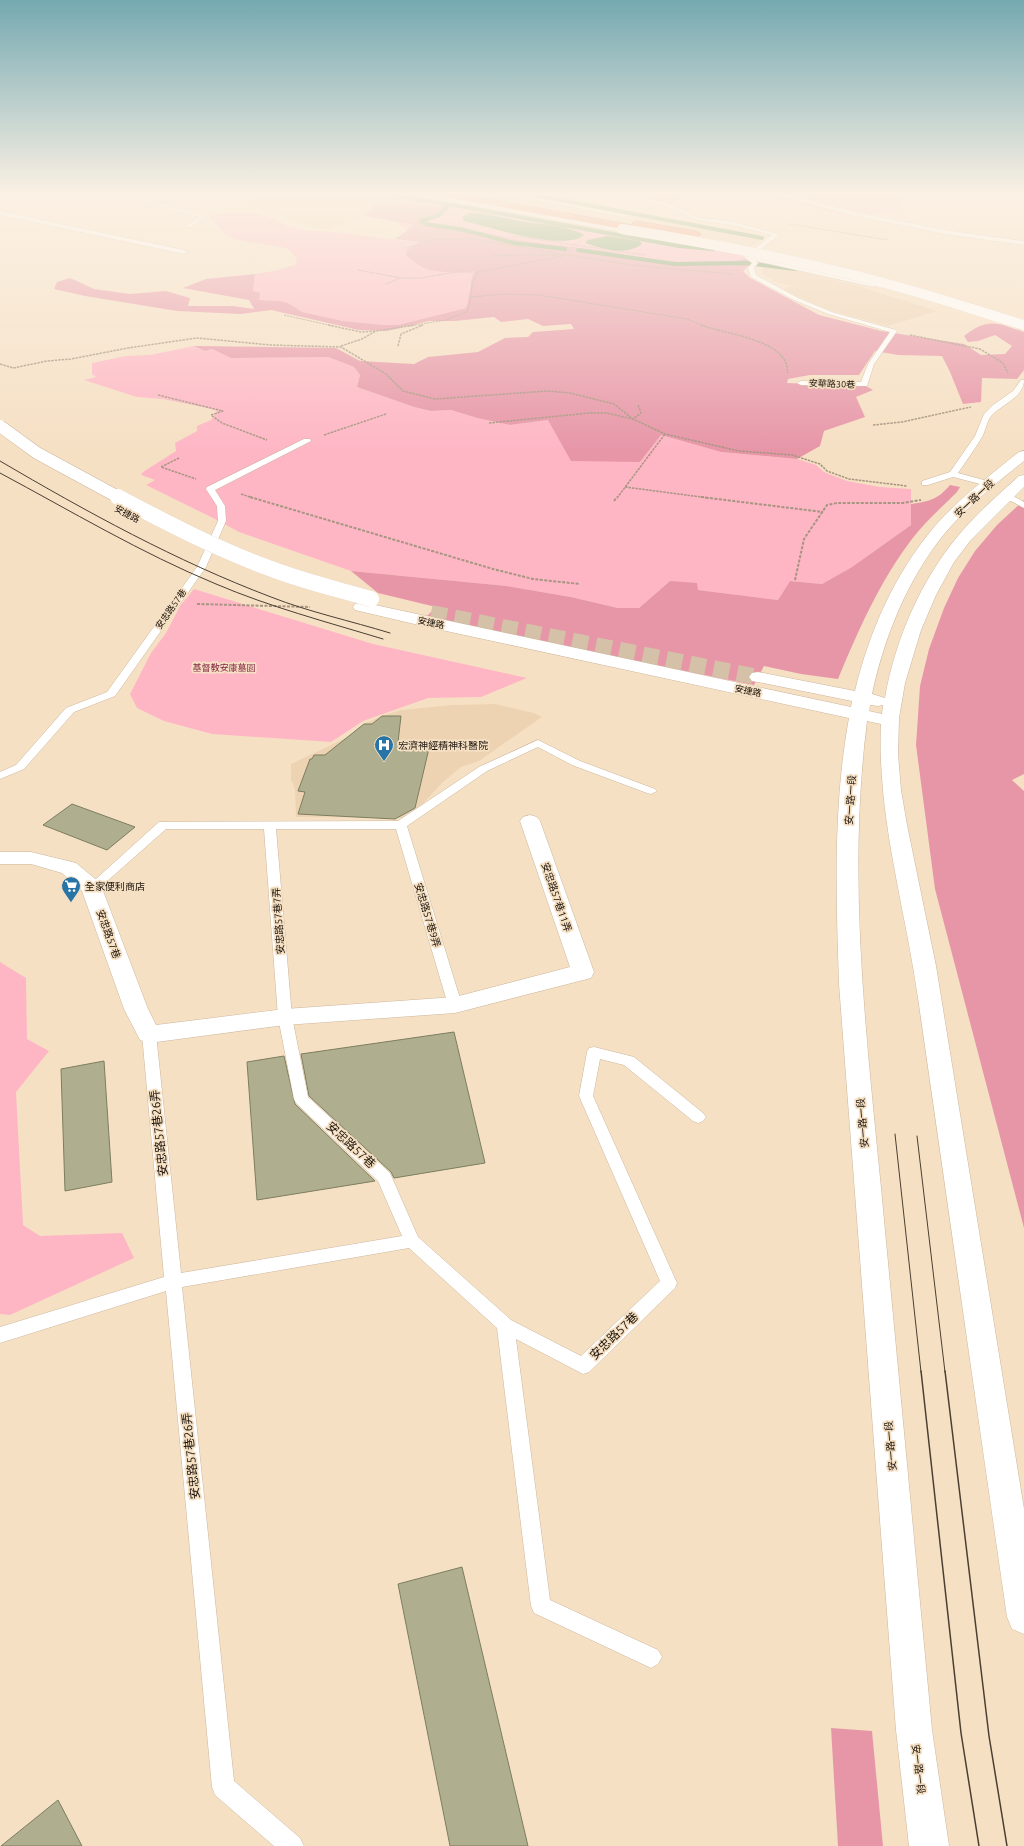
<svg xmlns="http://www.w3.org/2000/svg" width="1024" height="1846" viewBox="0 0 1024 1846" font-family="Ubuntu,'Noto Sans TC',sans-serif">
	<style>
		.built { fill: #eed3b3 }
		.green { fill: #feb6c5 }
		.forest { fill: #e796a8 }
		.water { fill: #68995f }
		.lines { fill: none; stroke-linecap: round; stroke-linejoin: round }
		.stream { stroke: #68995f; stroke-width: 4 }
		.building { fill: #afaf90; stroke: #7d7d5f }
		.secondary-tunnel { stroke: #d5c1a8; stroke-width: 16; stroke-dasharray: 16 8; stroke-linecap: butt }
		.lane-casing { stroke: #cdb79d; stroke-width: 1 }
		.street-casing { stroke: #cdb79d; stroke-width: 1 }
		.secondary-casing { stroke: #cdb79d; stroke-width: 1 }
		.highway-casing { stroke: #a76046; stroke-width: 1 }
		.path-far2 { stroke: #a69580; stroke-width: 1; stroke-dasharray: 2 1; stroke-linecap: butt }
		.path-far1 { stroke: #a69580; stroke-width: 1.5; stroke-dasharray: 2.5 1; stroke-linecap: butt }
		.path { stroke: #a69580; stroke-width: 2; stroke-dasharray: 3 1.5; stroke-linecap: butt }
		.lane { fill: #fff; fill-rule: evenodd }
		.street { fill: #fff; fill-rule: evenodd }
		.secondary { fill: #fff; fill-rule: evenodd }
		.highway { fill: #f38966; fill-rule: evenodd }
		.tram-far1 { stroke: #4a3f32; stroke-width: 1 }
		.tram { stroke: #4a3f32; stroke-width: 1.5 }
		.secondary-bridge-far2-casing { stroke: #cdb79d; stroke-width: 10; stroke-linecap: butt }
		.secondary-bridge-far1-casing { stroke: #cdb79d; stroke-width: 13; stroke-linecap: butt }
		.secondary-bridge-casing { stroke: #cdb79d; stroke-width: 16; stroke-linecap: butt }
		.secondary-bridge-far2 { stroke: #fff; stroke-width: 10 }
		.secondary-bridge-far1 { stroke: #fff; stroke-width: 12 }
		.secondary-bridge { stroke: #fff; stroke-width: 16 }
		.labels { text-anchor: middle; stroke-width: 3.5; stroke-linejoin: round; paint-order: stroke }
		.far-street-label { font-size: 9px; fill: #1b130a; stroke: #f6e0c4 }
		.far-park-label { font-size: 9px; fill: #862845; stroke: #f6e0c4 }
		.street-label { font-size: 10px; fill: #1b130a; stroke: #f6e0c4 }
		.poi-label { font-size: 10px; fill: #1b130a; stroke: #f6e0c4; text-anchor: start }
		.near-street-label { font-size: 12px; fill: #1b130a; stroke: #f6e0c4 }
	</style>
	<rect width="100%" height="100%" fill="#f6e0c4"/>
	<!-- built -->
	<g class="built">
		<polygon points="266,192 488,192 762,239 743,252 678,245 550,223 402,194 417,198 389,205 378,202 365,216 330,230 311,228 265,210 244,207 249,201"/>
		<polygon points="763,268 790,269 858,286 937,311 888,326 833,311 796,296 783,289 793,286 783,283 779,284 762,274"/>
		<polygon points="495,704 534,713 542,717 479,761 461,767 442,783 419,808 402,818 296,817 295,789 291,780 291,764 350,736 364,724 382,716 401,710 452,705"/>
	</g>
	<!-- green -->
	<g class="green">
		<polygon points="598,192 898,192 903,205 894,211 864,215 843,215 770,196 751,193 682,197 673,204"/>
		<polygon points="435,203 678,246 717,249 758,256 743,271 750,278 819,315 881,331 469,285 469,297 466,308 398,325 383,325 343,321 302,312 288,303 280,301 258,300 253,291 255,274 279,270 296,264 297,258 286,248 233,239 223,232 209,216 223,213 255,213 271,218 287,226 304,230 336,232 415,242 407,231 396,221 400,213"/>
		<polygon points="194,346 205,351 212,349 231,358 328,357 354,367 360,375 357,387 414,407 431,411 451,410 477,418 510,425 548,420 640,462 661,435 721,452 797,459 816,465 824,472 847,481 880,487 911,489 911,525 852,567 822,584 790,581 778,600 698,590 670,581 639,608 618,608 571,597 507,586 351,571 239,532 217,520 146,485 155,480 141,475 143,472 176,451 175,443 197,431 197,426 211,420 217,411 207,408 163,399 137,397 84,380 96,377 92,374 92,363 126,356 150,355"/>
		<polygon points="194,589 373,644 527,678 481,697 428,698 363,721 331,742 212,734 164,721 137,708 130,694 151,653 166,633 180,606"/>
		<polygon points="0,962 26,978 27,1039 49,1051 16,1092 23,1225 40,1236 122,1233 134,1258 10,1315 0,1314"/>
	</g>
	<!-- forest -->
	<g class="forest">
		<path d="M415 200 449 207 426 220 430 223 458 227 518 240 606 251 645 259 678 262 735 261 758 256 743 271 750 278 819 315 881 331 964 344 981 355 1005 354 1012 346 995 335 978 341 968 342 964 336C988 317 997 323 1024 332V370L1017 379 982 378 981 402 963 404 950 372 942 356 898 355 875 351 859 375H810L788 379 787 383 866 386 873 390 856 397 865 417 824 431 820 446 797 459 721 452 661 435 640 462 571 461 548 420 510 425 477 418 451 410 431 411 414 407 357 387 360 375 354 367 328 357 231 358 212 349 205 351 194 346 336 348 360 361 414 364 428 357 478 352 505 338 528 337 533 332 574 329 571 324 543 326 528 319 501 322 494 317 455 321H429L387 331 359 330 271 310 241 314 177 311 85 296 54 289 57 282 70 278 94 289 130 294 166 291 190 298 188 306H233L254 309 249 300 183 288 206 279 255 274 253 291 260 293 259 300 280 301 288 303 302 312 343 321 383 325H398L466 308C470 297 469 286 473 274L477 271C449 271 429 278 406 255L407 250 420 242 395 239 415 225 365 216 378 202 389 205Z"/>
		<path d="M950 485 960 487 957 492C942 507 925 522 912 539 880 581 859 629 838 679L801 674 764 666 754 685 425 618 436 607 378 593 351 571 507 586 571 597 618 608H639L670 581 697 583 698 590 778 600 790 581 822 584 852 567 911 525V504C930 501 937 500 950 485Z"/>
		<polygon points="1024,500 1024,774 1012,780 1024,791 1024,1228 935,889 916,745 920,686 929,649 944,608 958,578 975,551 997,525"/>
		<polygon points="831,1728 872,1731 883,1846 838,1846"/>
	</g>
	<!-- water -->
	<g class="water">
		<path d="M469 213C486 213 500 217 515 220 533 224 570 225 584 235 564 252 490 227 464 221L462 217Z"/>
		<path d="M607 236 640 241 642 244C626 256 603 249 585 243L588 240Z"/>
	</g>
	<g class="lines">
		<!-- stream -->
		<g class="stream">
			<polyline points="380,192 442,203 447,207 439,215 421,221 425,224 460,229 514,243 565,249"/>
			<polyline points="518,192 762,238"/>
			<polyline points="450,199 465,192"/>
			<polyline points="442,203 679,246 713,249"/>
			<polyline points="578,250 675,264 745,263 795,269"/>
		</g>
	</g>
	<!-- building -->
	<g class="building">
		<polygon points="382,716 401,716 398,742 430,744 415,808 395,819 298,814 305,792 298,791 310,759 312,759 314,755 325,755 364,724 372,724"/>
		<polygon points="72,804 135,827 107,850 43,825"/>
		<polygon points="454,1032 485,1163 394,1178 391,1172 309,1096 301,1054"/>
		<polygon points="284,1056 295,1104 375,1181 257,1200 247,1062"/>
		<polygon points="104,1061 112,1182 65,1191 61,1069"/>
		<polygon points="462,1567 528,1846 450,1846 398,1584"/>
		<polygon points="58,1800 82,1846 1,1846"/>
	</g>
	<g class="lines">
		<!-- secondary-tunnel -->
		<polyline class="secondary-tunnel" points="431,613 758,677"/>
		<defs>
			<g id="lane">
				<polygon points="25,192 32,192 29,194"/>
				<polygon points="109,192 118,192 206,216 191,227 187,227 187,225 199,217"/>
				<polygon points="494,192 505,192 627,215 624,217"/>
				<polygon points="608,192 617,192 667,203 700,218 731,221 778,234 778,236 752,256 875,284 875,286 873,287 756,261 758,263 754,268 756,275 798,298 832,312 896,330 897,331 874,364 867,386 801,385 797,383 801,381 861,382 868,364 890,332 828,314 794,300 751,277 748,268 752,263 744,257 772,235 731,225 697,220 665,206"/>
				<polygon points="766,192 775,192 851,211 945,230 1024,241 1024,245 945,234 851,215"/>
				<polygon points="0,211 184,250 187,252 184,254 0,215"/>
				<path d="M1021 380H1024C1024 397 1003 404 992 415 987 420 986 430 982 437 975 449 966 461 958 473L991 482V486H988L953 477 928 485H922V481L950 472 975 436 984 414 993 405 1013 391Z"/>
				<polygon points="304,439 310,439 311,441 215,490 225,506 226,521 206,567 115,696 74,712 24,769 0,779 0,772 16,765 66,708 107,692 197,567 218,521 217,506 206,489 207,487"/>
				<polygon points="1006,492 1024,502 1024,508 1003,497 1003,493"/>
				<polygon points="538,740 580,761 655,789 657,791 651,794 647,793 572,765 538,747 487,771 407,826 462,1005 460,1008 455,1010 450,1008 448,1005 396,829 276,829 292,1017 308,1097 390,1173 418,1237 511,1320 581,1356 660,1281 579,1096 587,1052 589,1048 594,1047 634,1057 703,1113 706,1117 703,1121 698,1123 693,1121 624,1065 600,1059 593,1096 677,1283 675,1288 589,1372 583,1374 516,1339 550,1600 658,1650 662,1657 658,1664 651,1668 534,1613 531,1606 497,1328 409,1248 182,1287 234,1781 300,1838 304,1846 274,1846 215,1795 212,1787 166,1291 0,1343 0,1327 164,1277 142,1034 144,1030 149,1029 154,1030 156,1034 181,1273 402,1236 378,1181 296,1103 294,1099 278,1017 264,829 166,829 96,891 88,891 86,888 159,822 398,821 479,767"/>
			</g>
			<polygon id="street" points="530,815 537,817 540,821 594,972 591,978 455,1013 285,1025 149,1043 140,1040 124,1009 82,891 62,873 31,864 0,864 0,852 31,852 76,863 100,883 148,1009 156,1025 285,1009 455,997 570,967 520,821 523,817"/>
			<g id="secondary">
				<polygon points="406,192 425,192 622,226 627,229 622,232 410,195"/>
				<path d="M1024 451V461C996 483 968 506 945 533 908 578 884 637 872 694L885 698C895 640 921 580 958 536 976 514 998 495 1019 476L1024 475V487L970 541 954 562 936 595 921 630 905 683 899 718 898 754 901 790 907 825 936 966 1024 1509V1634L1012 1629 1007 1617C977 1411 948 1204 918 998 905 906 877 817 881 724L867 721C847 877 866 1033 881 1188 898 1369 915 1549 932 1730L949 1846H909L896 1730 839 984C836 896 833 805 849 718L423 626 355 610 353 607 355 604 361 602 851 707 852 701 758 682 752 681 749 677 752 673 758 672 855 691C869 632 895 573 935 526 960 498 990 475 1019 452ZM870 705 878 706 883 705 882 714 869 711Z"/>
			</g>
			<polygon id="highway" points="431,192 449,192 632,225 633,222 636,221 696,231 701,234 696,237 654,230 653,233 650,234 435,195"/>
		</defs>
		<!-- lane casing -->
		<use href="#lane" class="lane-casing"/>
		<!-- street casing -->
		<use href="#street" class="street-casing"/>
		<!-- secondary casing -->
		<use href="#secondary" class="secondary-casing"/>
		<!-- highway casing -->
		<use href="#highway" class="highway-casing"/>
		<!-- path-far2 -->
		<g class="path-far2">
			<polyline points="790,224 888,240"/>
			<polyline points="513,236 645,255"/>
			<polyline points="407,248 430,240 474,239 565,255"/>
			<polyline points="492,255 562,255"/>
			<polyline points="568,255 574,245 581,241"/>
			<polyline points="358,270 401,278 421,278 456,272 478,272"/>
			<polyline points="386,284 400,278"/>
			<polyline points="471,297 504,294 539,295 687,319 704,326"/>
			<polyline points="284,315 333,326"/>
			<polyline points="409,326 446,320 468,311 473,282 478,272 568,255 639,266 734,274"/>
			<polyline points="421,326 423,325"/>
		</g>
		<!-- path-far1 -->
		<g class="path-far1">
			<polyline points="328,325 361,332 375,331"/>
			<path d="M701 325C722 333 775 339 785 361 787 364 787 369 788 373"/>
			<polyline points="910,335 980,349 1003,363 1008,373"/>
			<polyline points="341,346 362,339 376,331 415,325"/>
			<polyline points="398,346 401,334 423,325"/>
			<polyline points="0,364 13,368 47,361 71,359 128,348 197,338 270,345 341,347 386,374 403,391 435,399 548,391 570,393 614,404 633,419 665,434 739,451 792,455 820,464 827,471 849,479 907,486"/>
			<polyline points="158,395 223,411 211,415 222,423 267,440"/>
			<polyline points="489,423 589,413 606,413 633,419 641,413 638,405"/>
			<polyline points="873,425 902,422 971,407"/>
			<polyline points="324,435 386,414"/>
			<polyline points="179,458 161,467 196,479"/>
			<polyline points="625,487 709,498"/>
			<polyline points="241,494 253,498"/>
			<polyline points="617,498 665,434"/>
		</g>
		<!-- path -->
		<g class="path">
			<polyline points="250,497 493,569 533,579 580,584"/>
			<polyline points="701,497 823,512"/>
			<polyline points="614,501 617,497"/>
			<polyline points="795,580 804,539 827,505 837,503 903,503 921,500"/>
			<polyline points="197,604 310,607"/>
		</g>
		<!-- lane -->
		<use href="#lane" class="lane"/>
		<!-- street -->
		<use href="#street" class="street"/>
		<!-- secondary -->
		<use href="#secondary" class="secondary"/>
		<!-- highway -->
		<use href="#highway" class="highway"/>
		<!-- tram-far1 -->
		<g class="tram-far1">
			<path d="M0 461C87 512 176 561 271 597 309 612 351 621 390 633"/>
			<path d="M0 473C71 511 141 553 216 584 270 607 327 622 383 639"/>
			<polyline points="895,1134 921,1372"/>
			<polyline points="917,1136 945,1372"/>
		</g>
		<!-- tram -->
		<g class="tram">
			<polyline points="921,1371 961,1733 979,1846"/>
			<polyline points="945,1371 989,1736 1007,1846"/>
		</g>
		<defs>
			<path id="secondary-bridge-far2" d="M622 229C710 243 798 260 884 283 931 295 977 311 1024 325"/>
			<polyline id="secondary-bridge-far1" points="0,426 37,453 120,498"/>
			<path id="secondary-bridge" d="M118 497C167 523 217 549 269 568 302 581 337 589 371 599"/>
		</defs>
		<!-- secondary-bridge-far2 casing -->
		<use href="#secondary-bridge-far2" class="secondary-bridge-far2-casing"/>
		<!-- secondary-bridge-far1 casing -->
		<use href="#secondary-bridge-far1" class="secondary-bridge-far1-casing"/>
		<!-- secondary-bridge casing -->
		<use href="#secondary-bridge" class="secondary-bridge-casing"/>
		<!-- secondary-bridge-far2 -->
		<use href="#secondary-bridge-far2" class="secondary-bridge-far2"/>
		<!-- secondary-bridge-far1 -->
		<use href="#secondary-bridge-far1" class="secondary-bridge-far1"/>
		<!-- secondary-bridge -->
		<use href="#secondary-bridge" class="secondary-bridge"/>
	</g>
	<!-- sky -->
	<linearGradient id="sky" x2="0" y2="1"><stop stop-color="#75a9b1"/><stop offset="0.43" stop-color="#fbf1e4"/><stop offset="1" stop-color="#fbf1e4" stop-opacity="0"/></linearGradient>
	<rect width="1024" height="450" fill="url(#sky)"/>
	<!-- icons -->
	<defs>
		<symbol id="hospital-pin" viewBox="-11 -11 22 30"><path d="M0 17L-7.5 6A9.5 9.5 0 1 1 7.5 6Z" fill="#2774a6" stroke="#f6e0c4"/><path d="M-5-5h3v3.5h4V-5h3V5h-3V1.5h-4V5h-3Z" fill="#fff"/></symbol>
		<symbol id="supermarket-pin" viewBox="-11 -11 22 30"><path d="M0 17L-7.5 6A9.5 9.5 0 1 1 7.5 6Z" fill="#2774a6" stroke="#f6e0c4"/><path d="M-6-5.5h2.5l.6 2H6L4.5 2H-2.5L-4.4-4H-6ZM-1.5 3.2a1.3 1.3 0 1 0 .1 0ZM3 3.2a1.3 1.3 0 1 0 .1 0Z" fill="#fff"/></symbol>
	</defs>
	<g fill-rule="evenodd">
		<use href="#hospital-pin" x="373" y="734" width="22" height="30"/>
		<use href="#supermarket-pin" x="60" y="875" width="22" height="30"/>
	</g>
	<g class="labels">
		<!-- far-street labels -->
		<g class="far-street-label">
			<text transform="translate(832 384) rotate(2)" y="3">安華路30巷</text>
			<text transform="translate(127 514) rotate(28)" y="3">安捷路</text>
			<text transform="translate(171 609) rotate(-55)" y="3">安忠路57巷</text>
			<text transform="translate(431 623) rotate(12)" y="3">安捷路</text>
			<text transform="translate(748 691) rotate(12)" y="3">安捷路</text>
		</g>
		<!-- far-park labels -->
		<g class="far-park-label">
			<text x="224" y="671">基督教安康墓園</text>
		</g>
		<!-- street labels -->
		<g class="street-label">
			<text transform="translate(974 498) rotate(-43)" y="4">安一路一段</text>
			<text transform="translate(850 800) rotate(-86)" y="4">安一路一段</text>
			<text transform="translate(557 897) rotate(71)" y="4">安忠路57巷11弄</text>
			<text transform="translate(428 915) rotate(73)" y="4">安忠路57巷9弄</text>
			<text transform="translate(278 921) rotate(-94)" y="4">安忠路57巷7弄</text>
			<text transform="translate(109 934) rotate(70)" y="4">安忠路57巷</text>
			<text transform="translate(862 1123) rotate(-95)" y="4">安一路一段</text>
			<text transform="translate(890 1446) rotate(-95)" y="4">安一路一段</text>
			<text transform="translate(919 1769) rotate(83)" y="4">安一路一段</text>
		</g>
		<!-- poi labels -->
		<g class="poi-label">
			<text x="398" y="749">宏濟神經精神科醫院</text>
			<text x="85" y="890">全家便利商店</text>
		</g>
		<!-- near-street labels -->
		<g class="near-street-label">
			<text transform="translate(159 1133) rotate(-96)" y="4">安忠路57巷26弄</text>
			<text transform="translate(351 1145) rotate(43)" y="4">安忠路57巷</text>
			<text transform="translate(614 1336) rotate(-44)" y="4">安忠路57巷</text>
			<text transform="translate(191 1456) rotate(-96)" y="4">安忠路57巷26弄</text>
		</g>
	</g>
</svg>
